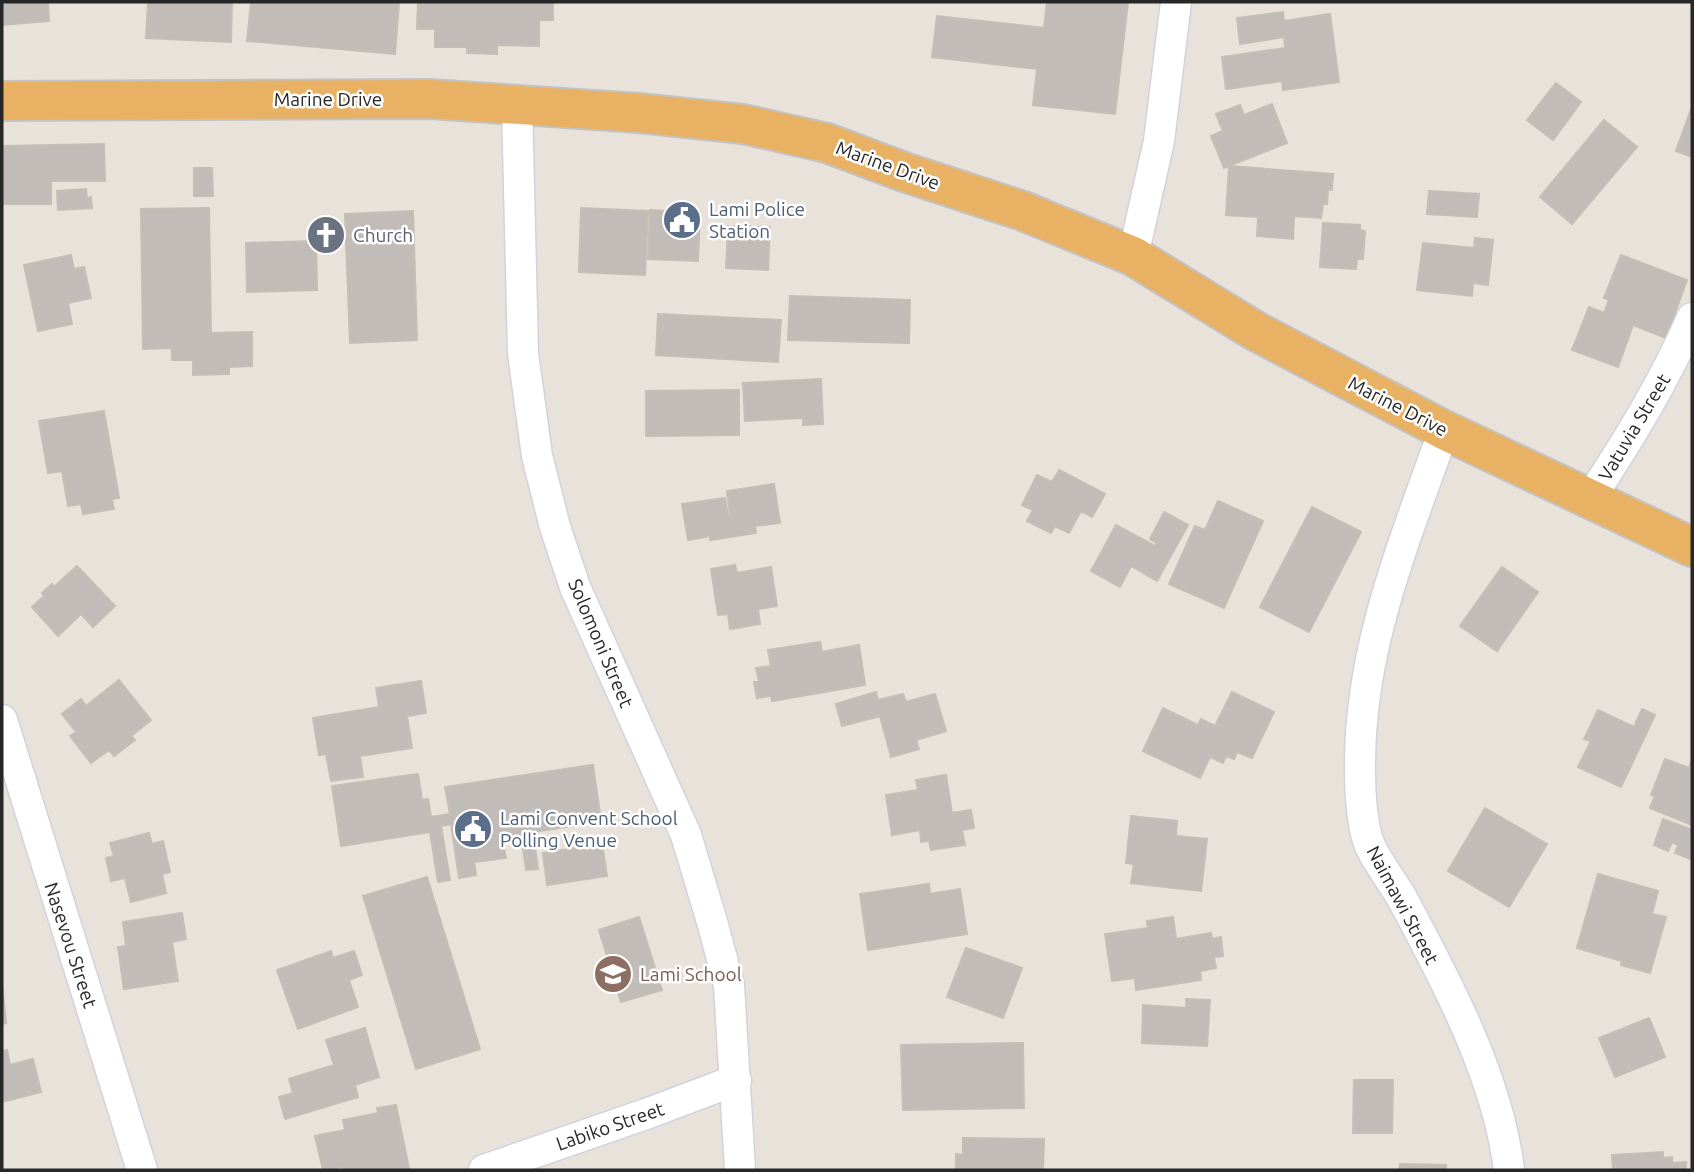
<svg xmlns="http://www.w3.org/2000/svg" width="1694" height="1172" viewBox="0 0 1694 1172" font-family="Ubuntu,sans-serif">
	<style>
		.building { fill: #c1bcb7; stroke: #c4beb4; stroke-width: 2 }
		.lines { fill: none; stroke-linecap: round; stroke-linejoin: round }
		.minor-casing { stroke: #d0d3df; stroke-width: 33 }
		.trunk-casing { stroke: #c3c3c3; stroke-width: 42 }
		.minor { stroke: #fff; stroke-width: 30 }
		.trunk { stroke: #e8b163; stroke-width: 38 }
		.labels { text-anchor: middle; stroke-width: 5; stroke-linejoin: round; paint-order: stroke }
		.street-label { font-size: 19px; fill: #272727; stroke: #fff }
		.service-label { font-size: 19px; fill: #4e5e75; stroke: #fff; text-anchor: start }
		.worship-label { font-size: 19px; fill: #5b616d; stroke: #fff; text-anchor: start }
		.education-label { font-size: 19px; fill: #785e54; stroke: #fff; text-anchor: start }
	</style>
	<rect width="100%" height="100%" fill="#e9e2da"/>
	<!-- building -->
	<g class="building">
		<polygon points="2,2 48,2 49,21 2,25"/>
		<polygon points="148,2 232,2 231,42 146,38"/>
		<polygon points="251,2 399,2 395,54 247,41"/>
		<polygon points="418,2 553,2 553,20 539,20 539,46 497,45 497,54 467,53 467,47 435,47 435,29 417,29"/>
		<polygon points="1047,2 1128,2 1115,114 1033,105 1037,69 932,57 937,16 1044,28"/>
		<polygon points="1283,12 1284,21 1330,14 1339,82 1283,90 1282,81 1226,89 1222,57 1285,48 1284,37 1240,44 1237,18"/>
		<polygon points="1556,83 1581,102 1553,140 1527,120"/>
		<polygon points="1272,104 1287,143 1224,168 1211,136 1223,131 1216,114 1240,105 1244,115"/>
		<polygon points="1691,109 1692,110 1692,157 1676,151"/>
		<polygon points="1604,120 1637,147 1572,224 1540,197"/>
		<polygon points="104,144 105,181 51,181 51,204 2,204 2,146"/>
		<polygon points="1229,166 1333,174 1332,190 1328,190 1327,204 1323,204 1321,218 1294,216 1293,239 1257,236 1258,217 1226,215"/>
		<polygon points="194,168 212,168 213,196 194,196"/>
		<polygon points="86,189 87,198 91,197 92,208 58,210 57,191"/>
		<polygon points="1429,191 1479,194 1477,217 1427,214"/>
		<polygon points="209,208 211,333 252,332 252,366 229,367 229,374 193,375 193,360 172,360 172,348 143,349 141,209"/>
		<polygon points="581,208 648,211 645,275 579,272"/>
		<polygon points="650,210 700,213 698,261 648,259"/>
		<polygon points="413,211 417,340 350,343 345,214"/>
		<polygon points="1323,223 1360,225 1360,230 1365,231 1363,259 1357,259 1356,269 1320,267"/>
		<polygon points="728,226 770,227 768,270 726,268"/>
		<polygon points="1475,238 1493,240 1488,285 1473,283 1472,296 1417,290 1423,243 1474,248"/>
		<polygon points="316,241 317,290 247,292 246,243"/>
		<polygon points="71,255 74,269 84,267 91,298 68,303 72,324 38,331 24,265"/>
		<polygon points="1621,255 1687,280 1666,338 1633,325 1618,367 1572,350 1589,307 1604,313 1609,300 1604,298"/>
		<polygon points="790,296 910,300 909,343 788,340"/>
		<polygon points="658,314 781,320 778,362 656,355"/>
		<polygon points="821,379 823,424 803,425 803,418 745,421 743,383"/>
		<polygon points="739,390 739,435 646,436 646,391"/>
		<polygon points="104,411 119,498 112,499 114,509 83,514 81,504 68,506 62,471 48,473 39,421"/>
		<polygon points="1059,470 1105,494 1092,517 1081,511 1069,533 1055,526 1051,533 1027,521 1033,510 1022,505 1037,475 1052,482"/>
		<polygon points="774,484 780,523 755,526 756,533 710,540 710,536 688,540 682,504 725,498 728,517 730,517 727,491"/>
		<polygon points="1218,501 1263,521 1224,608 1169,584 1195,526 1205,530"/>
		<polygon points="1312,507 1361,532 1309,632 1260,607"/>
		<polygon points="1164,512 1188,525 1157,581 1131,566 1120,587 1091,571 1116,525 1155,546 1157,543 1150,539"/>
		<polygon points="735,565 737,573 771,567 777,606 758,609 760,624 730,629 728,614 718,615 711,569"/>
		<polygon points="77,566 115,606 93,627 81,614 58,636 32,607 44,596 42,593 52,584 54,587"/>
		<polygon points="1502,567 1538,592 1497,651 1460,626"/>
		<polygon points="820,642 822,652 859,645 865,685 772,701 771,696 757,698 754,682 759,682 756,668 771,666 768,650"/>
		<polygon points="119,680 151,720 131,736 135,740 114,756 109,750 91,763 70,736 76,732 62,714 81,699 86,706"/>
		<polygon points="421,681 426,713 407,716 412,748 360,756 363,777 331,781 326,754 319,755 313,718 379,707 376,688"/>
		<polygon points="876,692 878,700 903,694 906,702 935,694 946,731 916,740 919,749 891,757 880,716 842,726 836,704"/>
		<polygon points="1232,692 1274,712 1252,758 1237,752 1234,759 1226,756 1223,763 1210,757 1200,778 1143,751 1163,708 1198,725 1201,719 1215,726"/>
		<polygon points="1642,709 1655,715 1621,787 1578,767 1591,741 1584,739 1598,710 1634,727"/>
		<polygon points="1665,759 1689,768 1692,759 1692,825 1650,808 1655,796 1651,795"/>
		<polygon points="593,765 600,814 572,818 573,826 533,832 538,869 526,870 521,835 502,838 506,858 474,862 476,875 459,878 451,824 441,826 450,880 438,882 430,832 341,846 332,786 418,774 422,800 428,799 431,817 450,814 445,787"/>
		<polygon points="946,775 952,813 971,810 974,828 962,830 965,845 931,850 929,841 921,842 920,830 892,835 886,795 918,790 916,780"/>
		<polygon points="1485,808 1547,844 1509,907 1448,871"/>
		<polygon points="1131,816 1177,821 1176,836 1207,839 1201,891 1131,883 1134,864 1126,863"/>
		<polygon points="1663,819 1692,830 1692,853 1690,859 1675,853 1678,845 1672,842 1668,851 1654,845"/>
		<polygon points="149,833 152,844 163,841 170,872 162,874 166,893 131,902 125,878 111,881 106,858 114,856 110,843"/>
		<polygon points="602,844 607,876 547,885 543,853"/>
		<polygon points="1598,874 1658,891 1652,914 1666,917 1650,973 1621,965 1622,961 1577,948"/>
		<polygon points="427,877 480,1049 416,1069 363,896"/>
		<polygon points="929,884 930,894 960,889 967,934 868,950 860,894"/>
		<polygon points="182,913 186,939 172,942 178,981 124,989 118,947 126,946 123,922"/>
		<polygon points="639,917 662,990 621,1002 599,930"/>
		<polygon points="1173,917 1176,939 1211,933 1212,939 1221,937 1223,956 1214,957 1216,968 1200,971 1201,980 1136,990 1135,978 1112,981 1105,934 1148,928 1147,921"/>
		<polygon points="966,948 1022,968 1003,1018 947,997"/>
		<polygon points="331,951 333,958 354,951 362,975 349,980 358,1007 298,1029 277,970"/>
		<polygon points="2,982 6,1023 2,1024"/>
		<polygon points="1186,999 1210,1000 1207,1046 1142,1043 1143,1005 1186,1008"/>
		<polygon points="1649,1018 1665,1057 1615,1077 1599,1038"/>
		<polygon points="365,1028 379,1077 355,1085 358,1097 285,1119 279,1097 293,1093 289,1079 334,1065 326,1040"/>
		<polygon points="1023,1043 1024,1108 903,1110 901,1045"/>
		<polygon points="7,1050 10,1065 33,1059 41,1092 2,1102 2,1051"/>
		<polygon points="1354,1080 1393,1080 1392,1133 1353,1133"/>
		<polygon points="396,1105 409,1168 344,1170 344,1167 323,1170 315,1136 345,1130 343,1120 378,1113 377,1108"/>
		<polygon points="963,1138 1044,1139 1043,1170 956,1170 956,1154 963,1155"/>
		<polygon points="1663,1152 1663,1158 1672,1157 1672,1163 1686,1162 1686,1170 1613,1170 1612,1155"/>
		<polygon points="1400,1164 1446,1165 1446,1170 1399,1170"/>
	</g>
	<g class="lines">
		<defs>
			<g id="minor">
				<polyline points="517,104 523,353 537,456 555,527 575,587 686,835 713,925 729,985 740,1170"/>
				<polyline points="1133,256 1159,141 1176,2"/>
				<path d="M1444 430C1404 543 1358 650 1360 773 1360 793 1362 827 1370 846 1379 865 1393 882 1403 900 1447 982 1498 1078 1509 1170"/>
				<path d="M1591 497C1629 439 1664 382 1692 318"/>
				<polyline points="2,720 142,1170"/>
				<polyline points="484,1170 646,1114 736,1080"/>
			</g>
			<polyline id="trunk" points="2,101 430,99 639,113 743,124 827,143 904,172 1023,211 1133,256 1257,332 1444,430 1692,547"/>
		</defs>
		<!-- minor casing -->
		<use href="#minor" class="minor-casing"/>
		<!-- trunk casing -->
		<use href="#trunk" class="trunk-casing"/>
		<!-- minor -->
		<use href="#minor" class="minor"/>
		<!-- trunk -->
		<use href="#trunk" class="trunk"/>
	</g>
	<!-- icons -->
	<defs>
		<symbol id="civic-disc" viewBox="-11 -11 22 22"><circle r="9.5" fill="#5c6f8a" stroke="#fff"/><path d="M-.6-6.5H3V-4.5H.6V-3L4-1V1h2V6H-6V1h2V-1L-.6-3ZM-1.2 2.5V6h2.4V2.5Z" fill="#fff"/></symbol>
		<symbol id="church-disc" viewBox="-11 -11 22 22"><circle r="9.5" fill="#6b7280" stroke="#fff"/><path d="M-1.2-6h2.4v3.5h3.3v2.4h-3.3V6h-2.4V-.1h-3.3v-2.4h3.3Z" fill="#fff"/></symbol>
		<symbol id="school-disc" viewBox="-11 -11 22 22"><circle r="9.5" fill="#8d6e63" stroke="#fff"/><path d="M0-5L7-2L0 1L-7-2ZM-4 1L0 2.5L4 1V4Q0 6-4 4Z" fill="#fff"/></symbol>
	</defs>
	<g fill-rule="evenodd">
		<use href="#civic-disc" x="660" y="198" width="44" height="44"/>
		<use href="#church-disc" x="304" y="213" width="44" height="44"/>
		<use href="#civic-disc" x="451" y="807" width="44" height="44"/>
		<use href="#school-disc" x="591" y="952" width="44" height="44"/>
	</g>
	<g class="labels">
		<!-- street labels -->
		<g class="street-label">
			<text x="328" y="106">Marine Drive</text>
			<text transform="translate(888 165) rotate(20)" y="7">Marine Drive</text>
			<text transform="translate(1398 406) rotate(27)" y="7">Marine Drive</text>
			<text transform="translate(1634 427) rotate(-59)" y="7">Vatuvia Street</text>
			<text transform="translate(601 643) rotate(67)" y="7">Solomoni Street</text>
			<text transform="translate(1403 905) rotate(62)" y="7">Naimawi Street</text>
			<text transform="translate(71 945) rotate(72)" y="7">Nasevou Street</text>
			<text transform="translate(610 1126) rotate(-19)" y="7">Labiko Street</text>
		</g>
		<!-- service labels -->
		<g class="service-label">
			<text x="709" y="216">Lami Police<tspan x="709" dy="22">Station</tspan></text>
			<text x="500" y="825">Lami Convent School<tspan x="500" dy="22">Polling Venue</tspan></text>
		</g>
		<!-- worship labels -->
		<g class="worship-label">
			<text x="353" y="242">Church</text>
		</g>
		<!-- education labels -->
		<g class="education-label">
			<text x="640" y="981">Lami School</text>
		</g>
	</g>
	<!-- border -->
	<rect width="1694" height="1172" fill="none" stroke="#272727" stroke-width="7"/>
</svg>
